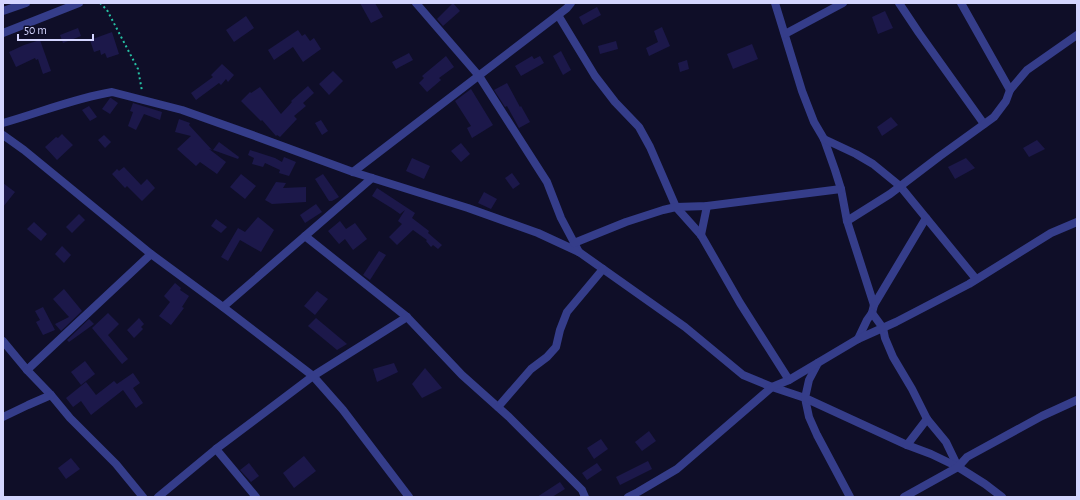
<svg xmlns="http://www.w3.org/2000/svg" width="1080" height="500" viewBox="0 0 1080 500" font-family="'Alegreya Sans',sans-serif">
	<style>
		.building { fill: #1c184a }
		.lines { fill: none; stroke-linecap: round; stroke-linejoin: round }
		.path { stroke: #26c1a4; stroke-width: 2; stroke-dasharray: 2 3; stroke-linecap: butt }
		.minor { stroke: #353d8a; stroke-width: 8 }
	</style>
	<rect width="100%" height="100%" fill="#0f0e28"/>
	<!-- building -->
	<g class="building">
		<polygon points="360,3 375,3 383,17 371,23"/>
		<polygon points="453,3 460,11 443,26 437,19"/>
		<polygon points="597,7 601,15 583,25 579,17"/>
		<polygon points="885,11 893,28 878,34 872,17"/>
		<polygon points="246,16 254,28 234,42 226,30"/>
		<polygon points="662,27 670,46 649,56 646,48 658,42 654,31"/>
		<polygon points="78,28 81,36 63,43 60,35"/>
		<polygon points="298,30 302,36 305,34 310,41 314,38 321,49 303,62 293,47 274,60 268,50"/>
		<polygon points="112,32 119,54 107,58 105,53 101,55 100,50 94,52 90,40"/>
		<polygon points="40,40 51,71 43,74 38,59 36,60 35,58 16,67 9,52 24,45"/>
		<polygon points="616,41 618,49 600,54 598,46"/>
		<polygon points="752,44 758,59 733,69 727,54"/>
		<polygon points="561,51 571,70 563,75 553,56"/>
		<polygon points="409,53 413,60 396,69 392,62"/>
		<polygon points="446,56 454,67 439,78 441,80 427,92 419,83 424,78 422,76"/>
		<polygon points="532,56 534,59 540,56 544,63 521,76 515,66"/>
		<polygon points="687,60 689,69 680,72 678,63"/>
		<polygon points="222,64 234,75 228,82 226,79 221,85 219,83 196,100 191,93 213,77 211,75"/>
		<polygon points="333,71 343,81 329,95 319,84"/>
		<polygon points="507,83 520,107 521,106 530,122 519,128 507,106 505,107 494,90"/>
		<polygon points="308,86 314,93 303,103 306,106 294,116 297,119 280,137 277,135 276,136 262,120 261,121 241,101 250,92 251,93 260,87 281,114 292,102 291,101"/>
		<polygon points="471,89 493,125 472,138 467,128 471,126 455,101"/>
		<polygon points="110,98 111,98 118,103 110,114 102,109"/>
		<polygon points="133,103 162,112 160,120 144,114 136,130 128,126 133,112 130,111"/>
		<polygon points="89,106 97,117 90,121 82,110"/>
		<polygon points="891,117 898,125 882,136 877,127"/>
		<polygon points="179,119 190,123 189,125 212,150 209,149 226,162 217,174 200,162 196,166 177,149 191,136 175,132"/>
		<polygon points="321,120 328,131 322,135 315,123"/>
		<polygon points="62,134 73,145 57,160 45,147 56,137 58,138"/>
		<polygon points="104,135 111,142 105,148 98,140"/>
		<polygon points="1037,140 1045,149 1029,157 1023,148"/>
		<polygon points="219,142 239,157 238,159 213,150"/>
		<polygon points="461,143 470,154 461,162 451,151"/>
		<polygon points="250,150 275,158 282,162 284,157 296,162 289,176 279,173 280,170 265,163 263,167 252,164 254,158 248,155"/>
		<polygon points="412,158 430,166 424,179 406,171"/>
		<polygon points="966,158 975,168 955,179 948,167"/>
		<polygon points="124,167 141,185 147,179 155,188 142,201 127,186 125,188 112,174 117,169 119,171"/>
		<polygon points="512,173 520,184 513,189 505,178"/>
		<polygon points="241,174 256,186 245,199 230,187"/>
		<polygon points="323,174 339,197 332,201 329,201 315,179"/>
		<polygon points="276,182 286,183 283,188 306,187 306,202 272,204 265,200"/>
		<polygon points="3,183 15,192 3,207"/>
		<polygon points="377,188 415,213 412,218 429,231 428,233 442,245 438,249 433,245 431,247 426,241 427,240 413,230 397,245 389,237 402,224 398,221 405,210 400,214 393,209 372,196"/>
		<polygon points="484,192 497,199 491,209 478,203"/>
		<polygon points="316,204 322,212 305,223 300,215"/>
		<polygon points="79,214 85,220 72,233 66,227"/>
		<polygon points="258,217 274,230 261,252 240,240 228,261 221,257 238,228 245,232"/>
		<polygon points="216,219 227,227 221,233 211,226"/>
		<polygon points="340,221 346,229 355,223 367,239 353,250 345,239 339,244 328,231"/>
		<polygon points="34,222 47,234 41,241 27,229"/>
		<polygon points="62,246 71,255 64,263 55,254"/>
		<polygon points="379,251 386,255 370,280 363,275"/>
		<polygon points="175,283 181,288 180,290 189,296 182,307 184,308 171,325 159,316 170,302 164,296"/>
		<polygon points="64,289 82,311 61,331 55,324 69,317 53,299"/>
		<polygon points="317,291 328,299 315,315 304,306"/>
		<polygon points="43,307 55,330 43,335 36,322 40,320 35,311"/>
		<polygon points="108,313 119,324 108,335 128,359 122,364 92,328"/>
		<polygon points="139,318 144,324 141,327 143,329 134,338 127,330"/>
		<polygon points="316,318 347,344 337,350 308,326"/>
		<polygon points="89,319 94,324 69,342 67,340"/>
		<polygon points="85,361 95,374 81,385 71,372"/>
		<polygon points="394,363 398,372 377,382 373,369"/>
		<polygon points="425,368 442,388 422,398 412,384"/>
		<polygon points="133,373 140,383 133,388 143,403 136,408 123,390 91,415 81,401 73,407 66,398 86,382 96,395 114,381 117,384"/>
		<polygon points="649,431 656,441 642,451 635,442"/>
		<polygon points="601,439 608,449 594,459 587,448"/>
		<polygon points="304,456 316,471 294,488 283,473"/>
		<polygon points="71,458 80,469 66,479 58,468"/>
		<polygon points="648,461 652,469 620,485 616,477"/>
		<polygon points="249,463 259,476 251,482 240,470"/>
		<polygon points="597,463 602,470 587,480 582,473"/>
		<polygon points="560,482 565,489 552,497 537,497"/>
	</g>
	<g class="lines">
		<!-- path -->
		<polyline class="path" points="100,3 107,10 138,69 142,91"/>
		<!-- minor -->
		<g class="minor">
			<polyline points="416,3 479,76 547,182 561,218 579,252"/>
			<polyline points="775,3 802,91 814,122 824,139 835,170 841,189 847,221 874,305 872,313 867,320 858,339"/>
			<polyline points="899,3 919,33 984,124"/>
			<polyline points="961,3 1010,90"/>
			<polyline points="3,11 26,3"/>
			<polyline points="558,15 595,76 615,102 639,127 650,147 676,207 701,235 740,303 789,380"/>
			<polyline points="3,33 79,3"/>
			<polyline points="785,34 843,3"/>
			<path d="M3 123C39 113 75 98 112 92L182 110 255 136 353 172 468 208 538 233 579 252 603 269 685 327 743 375 772 387 805 398 809 417 817 435 850 497"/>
			<polyline points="3,135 24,150 151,254"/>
			<polyline points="824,139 856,154 873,164 900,186 976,279"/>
			<polyline points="353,172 558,15 567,8 571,3"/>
			<polyline points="847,221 890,194 940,156 994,117 1006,101 1010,90 1027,70 1077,35"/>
			<polyline points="701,235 707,206"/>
			<polyline points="305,236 407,317 462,375 509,417 582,490 585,497"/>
			<polyline points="574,243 626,222 663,210 676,207 707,206 841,189"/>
			<polyline points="874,305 926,218"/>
			<polyline points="223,307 372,178"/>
			<polyline points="872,313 883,328 885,338 893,357 912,389 927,419 946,442 958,467"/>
			<polyline points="3,341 27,370 51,395 70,418 116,464 143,497"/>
			<polyline points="818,363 809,380 805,398 907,445 931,454 958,467 985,484 1002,497"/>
			<polyline points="27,370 151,254 223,307 313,376 343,410 409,497"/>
			<polyline points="498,407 531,369 547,357 556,347 560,330 567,312 603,269"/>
			<polyline points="3,417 28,405 51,395"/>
			<polyline points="907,445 927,419"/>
			<polyline points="216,449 256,497"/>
			<polyline points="158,497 216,449 313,376 407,317"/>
			<polyline points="628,497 638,492 677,469 772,387 789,380 858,339 896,322 969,284 1051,233 1077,222"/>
			<polyline points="904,497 958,467 967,457 1042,416 1077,400"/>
		</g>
	</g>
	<!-- border -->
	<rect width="1080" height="500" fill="none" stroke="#d4d5ff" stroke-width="8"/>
	<!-- scale -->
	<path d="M18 34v6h75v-6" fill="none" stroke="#d4d5ff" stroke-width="2"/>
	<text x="24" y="34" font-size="12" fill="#d4d5ff" stroke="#0f0e28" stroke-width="3" paint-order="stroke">50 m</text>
</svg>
